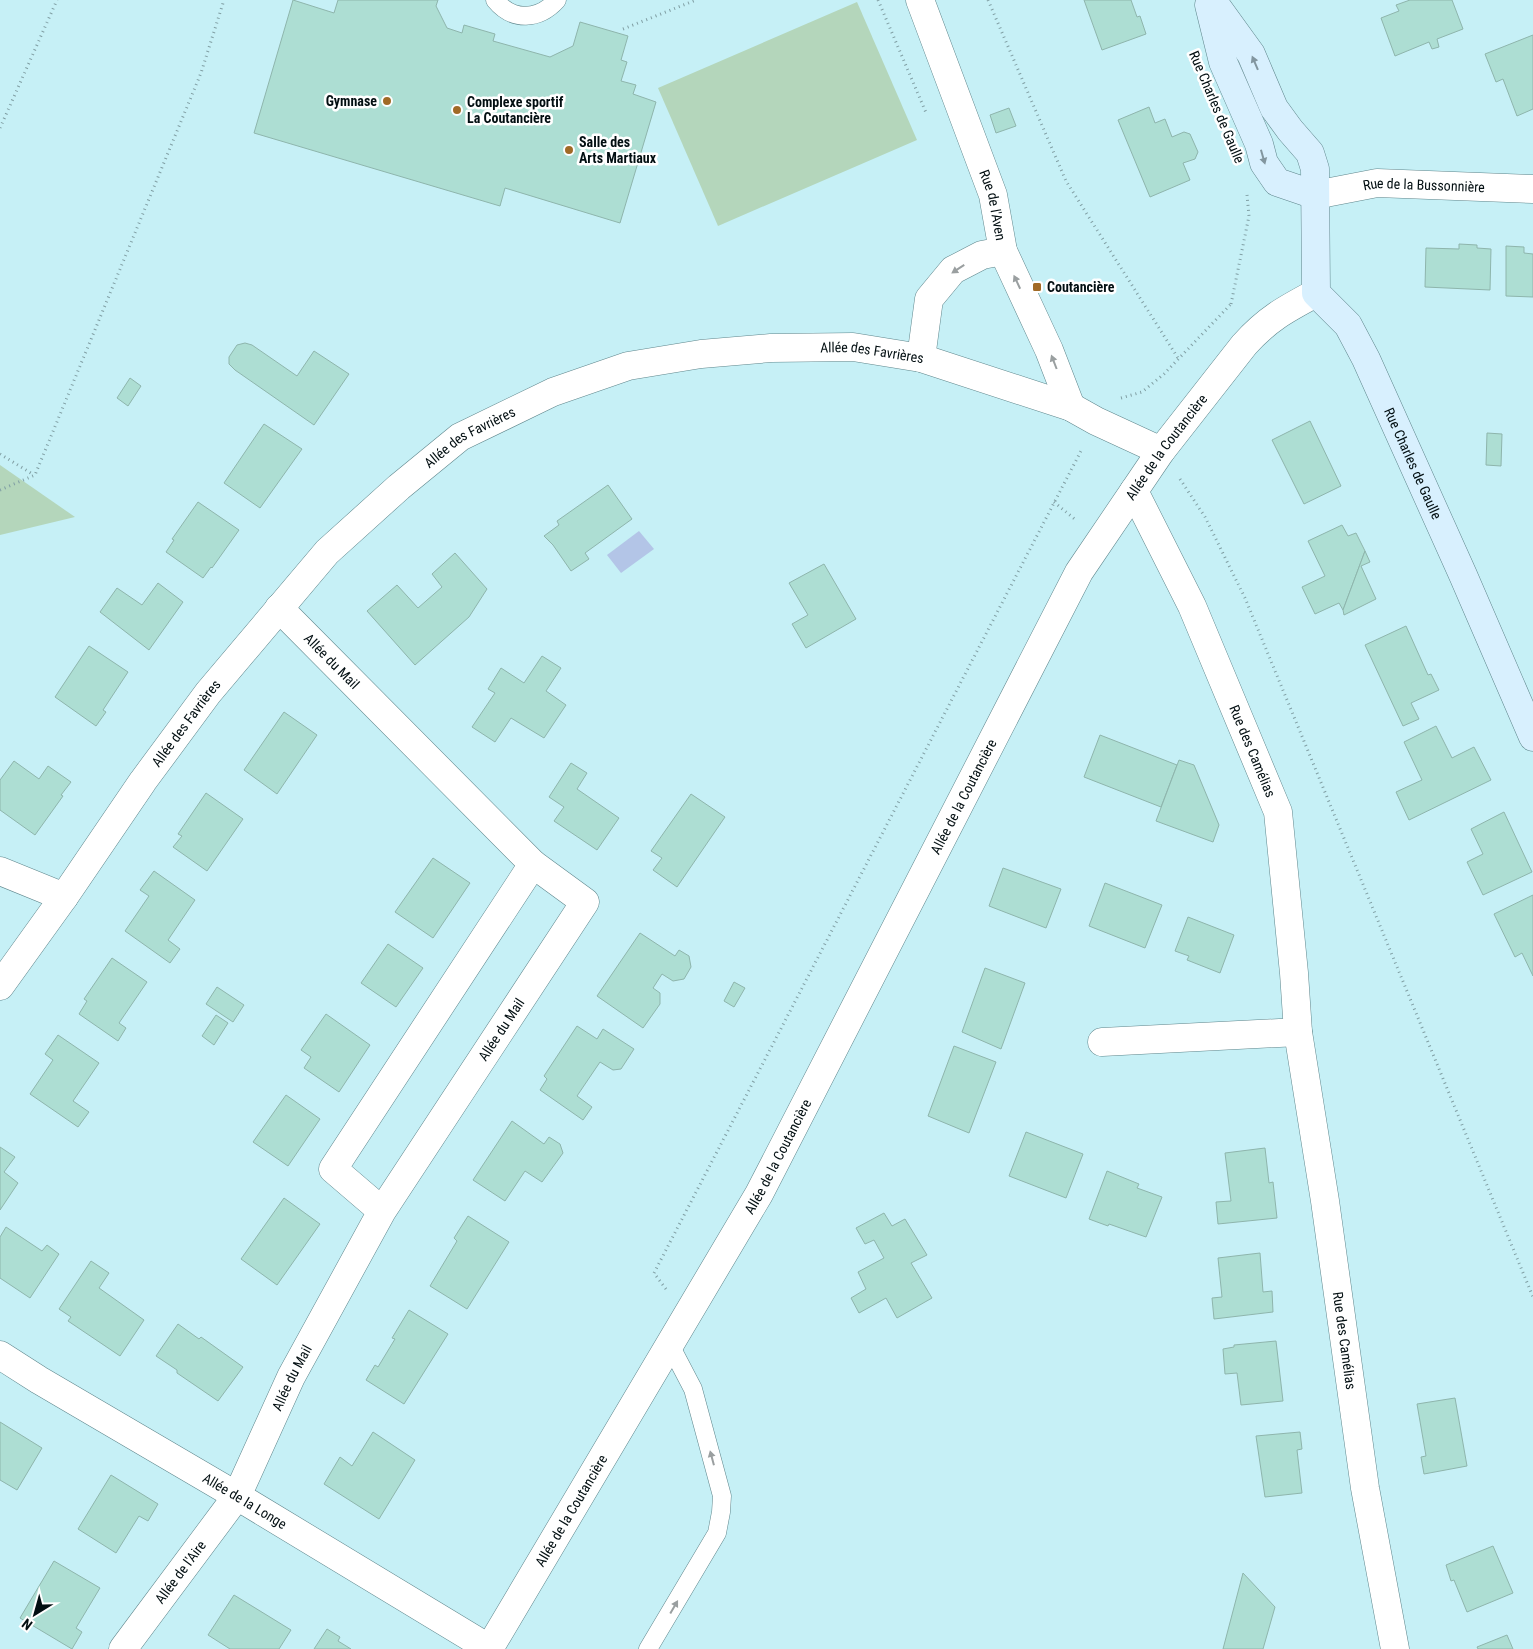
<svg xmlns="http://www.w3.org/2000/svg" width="1533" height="1649" viewBox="0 0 1533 1649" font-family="'Roboto Condensed',sans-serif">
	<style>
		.green { fill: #b4d6bb }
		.water { fill: #b3c5e7 }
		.building { fill: #added3; stroke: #8eb5ac }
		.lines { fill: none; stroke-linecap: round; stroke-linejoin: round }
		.lane-casing { stroke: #5f868c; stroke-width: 19 }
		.street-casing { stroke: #5f868c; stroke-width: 29 }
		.secondary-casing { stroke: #5f868c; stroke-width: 29 }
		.path { stroke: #809fa4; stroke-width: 3; stroke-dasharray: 1 4; stroke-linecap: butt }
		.lane { stroke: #fff; stroke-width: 18 }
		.street { stroke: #fff; stroke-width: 28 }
		.secondary { stroke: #d8f0fe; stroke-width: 28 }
		.oneway { fill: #82969f }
		.oneway2 { fill: #9a9fa0 }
		.poi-dot { fill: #a16a26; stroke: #fff; stroke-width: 2 }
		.labels { text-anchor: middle; stroke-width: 5; stroke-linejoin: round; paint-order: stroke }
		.poi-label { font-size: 14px; font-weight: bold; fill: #020e11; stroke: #fff; text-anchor: start }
		.street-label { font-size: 14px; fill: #020e11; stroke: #fff }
	</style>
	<rect width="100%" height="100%" fill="#c6f0f6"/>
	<!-- green -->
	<g class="green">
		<polygon points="857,2 917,140 718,226 658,88"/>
		<polygon points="0,465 75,517 0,535"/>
	</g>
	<!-- water -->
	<polygon class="water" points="639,531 654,549 621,573 607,555"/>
	<!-- building -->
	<g class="building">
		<polygon points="293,0 334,13 338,0 438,0 436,6 447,28 462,33 464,25 495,34 493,41 550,57 573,46 580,22 628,36 621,60 627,62 621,81 636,85 633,94 656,102 620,223 505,188 500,206 254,133"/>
		<polygon points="1084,0 1131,0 1137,17 1140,16 1146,34 1102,50"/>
		<polygon points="1410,0 1452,0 1463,29 1437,39 1439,47 1432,49 1429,42 1395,56 1381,18 1399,11 1396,5"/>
		<polygon points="1533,35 1533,109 1517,116 1503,79 1496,82 1485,54"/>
		<polygon points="1149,107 1155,123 1165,119 1172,137 1184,132 1190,134 1198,152 1195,159 1183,163 1190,180 1150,197 1118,120"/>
		<polygon points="1009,108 1016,126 996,133 990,115"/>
		<polygon points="1459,244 1477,245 1477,248 1491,249 1490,290 1425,287 1426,248 1459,249"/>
		<polygon points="1506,246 1524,247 1524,253 1533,254 1533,297 1506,296"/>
		<polygon points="245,343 252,345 297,376 314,351 349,374 314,425 235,370 229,364 229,357 237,345"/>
		<polygon points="130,378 141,386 128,406 117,398"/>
		<polygon points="1310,421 1341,486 1304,504 1272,440"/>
		<polygon points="264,424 302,449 260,508 224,483"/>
		<polygon points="1487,433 1502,434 1501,466 1486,465"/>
		<polygon points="608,485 632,519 585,553 589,559 571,571 553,545 544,536 559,525 557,521"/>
		<polygon points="198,502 239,530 212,568 211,567 203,578 166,552 174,540 172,539"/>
		<polygon points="1342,525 1348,536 1356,533 1365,551 1343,610 1339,603 1315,614 1302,587 1325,576 1308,541"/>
		<polygon points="1365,551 1370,562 1361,566 1376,599 1344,615 1343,610"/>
		<polygon points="455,553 487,589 469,617 415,665 367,611 397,585 418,608 442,587 432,574"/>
		<polygon points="824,564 856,619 806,648 792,624 808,615 789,583"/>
		<polygon points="158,583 183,602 149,650 100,612 117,588 142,605"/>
		<polygon points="1406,626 1428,675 1431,674 1439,690 1411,703 1419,719 1403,726 1365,645"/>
		<polygon points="89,646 128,672 103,710 106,712 96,726 55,697"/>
		<polygon points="542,656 561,668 546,691 566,705 544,738 511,718 495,742 472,727 495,693 488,689 501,668 524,683"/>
		<polygon points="284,712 317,735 277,794 244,770"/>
		<polygon points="1436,726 1452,758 1474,747 1491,780 1409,820 1396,792 1422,780 1404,742"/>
		<polygon points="1100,735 1177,765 1161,807 1084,777"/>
		<polygon points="1179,760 1194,765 1219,825 1213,842 1156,821"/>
		<polygon points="14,761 39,779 48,766 71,782 61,795 63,796 35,835 0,810 0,780"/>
		<polygon points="571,763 587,773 577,789 619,818 597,850 554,821 564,807 549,797"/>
		<polygon points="206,793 243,819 207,871 173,847 182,836 178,834"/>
		<polygon points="691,794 725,817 677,887 653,870 662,858 651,851"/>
		<polygon points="1504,812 1532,872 1483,895 1467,862 1483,854 1471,829"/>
		<polygon points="433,858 470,883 433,938 395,912"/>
		<polygon points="1003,868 1061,889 1046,928 989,906"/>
		<polygon points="154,871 195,900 168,940 180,949 170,963 125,931 149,896 140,890"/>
		<polygon points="1105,883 1162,905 1145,948 1089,926"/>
		<polygon points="1533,895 1533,976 1522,953 1515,957 1494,914"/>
		<polygon points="1188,917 1234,935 1220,973 1187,960 1189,956 1175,951"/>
		<polygon points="640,933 675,956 679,950 689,956 691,967 684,979 673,981 662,974 653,988 660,993 660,1004 643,1028 597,996"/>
		<polygon points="388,944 423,968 396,1007 361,983"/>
		<polygon points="112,958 147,982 119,1023 126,1028 118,1041 79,1014 87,1001 84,999"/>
		<polygon points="985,968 1025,983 1001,1049 962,1032"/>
		<polygon points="734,982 745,988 734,1007 724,1001"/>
		<polygon points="217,987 244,1005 233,1022 206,1004"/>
		<polygon points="326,1014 370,1045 339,1092 304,1068 311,1057 301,1050"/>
		<polygon points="216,1015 228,1023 214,1045 202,1036"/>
		<polygon points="577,1026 597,1039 603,1029 634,1049 621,1069 613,1070 600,1062 577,1096 592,1107 583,1120 540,1090 547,1079 544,1076"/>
		<polygon points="58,1035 99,1063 73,1101 89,1112 78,1127 30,1094 53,1060 45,1054"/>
		<polygon points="954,1046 996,1062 969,1133 928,1116"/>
		<polygon points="286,1095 320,1119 288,1166 253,1142"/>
		<polygon points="512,1121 544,1144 549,1137 560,1144 563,1153 542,1182 525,1171 505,1201 473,1180"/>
		<polygon points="1026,1132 1083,1154 1066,1198 1009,1176"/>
		<polygon points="0,1147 15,1157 4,1172 18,1183 0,1210"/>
		<polygon points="1265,1148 1269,1183 1273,1182 1277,1218 1218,1224 1216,1202 1231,1201 1225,1153"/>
		<polygon points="1107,1171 1139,1184 1137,1188 1162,1197 1146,1237 1109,1224 1108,1226 1089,1219"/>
		<polygon points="284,1198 320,1224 277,1285 241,1259"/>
		<polygon points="884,1213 892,1226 905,1219 927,1255 911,1263 932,1298 897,1318 886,1298 859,1313 851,1298 866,1289 858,1272 884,1258 874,1240 865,1244 856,1228"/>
		<polygon points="468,1216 509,1242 467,1309 430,1286 457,1241 454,1238"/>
		<polygon points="6,1227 42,1251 47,1245 59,1254 30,1298 0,1278 0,1237"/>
		<polygon points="1260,1253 1263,1292 1272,1291 1273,1312 1214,1319 1212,1298 1222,1297 1218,1258"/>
		<polygon points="91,1261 109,1273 99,1288 144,1320 120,1356 68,1321 71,1317 59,1309"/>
		<polygon points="409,1310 448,1334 404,1404 366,1380 375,1365 378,1367 395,1339 392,1338"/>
		<polygon points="178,1324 199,1339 201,1337 243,1367 218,1401 177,1373 177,1370 156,1356"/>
		<polygon points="1276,1341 1283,1401 1241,1405 1237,1373 1225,1374 1223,1349 1234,1347 1234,1345"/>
		<polygon points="1455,1398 1467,1466 1424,1474 1421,1457 1426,1456 1417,1404"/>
		<polygon points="0,1422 42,1448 17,1490 0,1480"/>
		<polygon points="373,1432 415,1460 379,1519 324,1484 340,1457 352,1466"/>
		<polygon points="1300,1432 1302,1449 1297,1450 1302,1493 1265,1497 1256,1436"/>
		<polygon points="111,1475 158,1504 148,1521 139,1516 116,1553 78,1529"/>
		<polygon points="1493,1546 1513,1593 1467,1612 1454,1580 1451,1581 1446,1565"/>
		<polygon points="54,1561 100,1588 76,1628 82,1632 72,1649 20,1618"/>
		<polygon points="1243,1573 1275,1607 1263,1649 1223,1649"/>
		<polygon points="234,1595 291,1630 279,1649 230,1649 208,1635"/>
		<polygon points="327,1629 340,1637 338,1641 351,1649 314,1649"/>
		<polygon points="1507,1635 1513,1649 1478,1649 1477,1647"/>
	</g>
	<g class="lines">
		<defs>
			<g id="lane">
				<path d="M495 0C513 22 539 20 557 0"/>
				<polyline points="648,1649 717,1533 721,1512 722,1496 693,1389 670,1345"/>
			</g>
			<g id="street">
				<path id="s1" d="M920 0 993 195 1003 251 1049 350 1071 407"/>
				<path id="s2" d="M1315 195 1377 183 1533 189"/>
				<polyline points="921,358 929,299 953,270 982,255 1003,251"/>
				<path id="s3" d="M1134 491 1192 606 1278 812 1294 973 1298 1032 1325 1201 1365 1488 1395 1649"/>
				<path id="s4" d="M279 608 533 864"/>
				<polyline points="0,871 64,897"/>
				<path id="s5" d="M0 986 64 897 143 781 208 693 327 552 399 487 460 437 553 392 628 366 701 354 771 348 853 347 921 358 1071 407 1096 421 1161 451"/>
				<polyline points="1102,1042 1298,1032"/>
				<path id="s6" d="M0 1355 39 1380 237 1496 490 1649"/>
				<path id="s7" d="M123 1649 237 1496 291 1377 382 1211 585 902 533 864 333 1169 382 1211"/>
				<path id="s8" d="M489 1649 759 1194 1079 572 1161 451 1244 345C1267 319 1286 309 1316 293"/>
			</g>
			<g id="secondary">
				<path id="s9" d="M1212 0 1251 54 1274 108 1290 130 1310 153 1315 169 1316 293 1348 325 1366 359 1463 575 1533 737"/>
				<polyline points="1209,5 1223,62 1259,144 1264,163 1277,182 1315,195"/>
			</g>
		</defs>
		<!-- lane casing -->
		<use href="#lane" class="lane-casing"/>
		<!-- street casing -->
		<use href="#street" class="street-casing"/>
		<!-- secondary casing -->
		<use href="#secondary" class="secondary-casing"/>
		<!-- path -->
		<g class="path">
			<polyline points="878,0 927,115"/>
			<polyline points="988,0 1066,181 1178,358"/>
			<polyline points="623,29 696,0"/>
			<polyline points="0,128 57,0"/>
			<polyline points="1231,304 1249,216 1247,195"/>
			<polyline points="1121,398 1142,392 1164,374 1231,304"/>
			<polyline points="0,454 34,475"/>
			<polyline points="1180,479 1205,517 1245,598 1533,1297"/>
			<polyline points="0,490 35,475 201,73 224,0"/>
			<polyline points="1054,502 1077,521"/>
			<polyline points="666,1289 654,1273 1082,449"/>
		</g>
		<!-- lane -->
		<use href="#lane" class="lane"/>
		<!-- street -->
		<use href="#street" class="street"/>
		<!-- secondary -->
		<use href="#secondary" class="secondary"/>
	</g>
	<!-- one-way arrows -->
	<defs><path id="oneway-solid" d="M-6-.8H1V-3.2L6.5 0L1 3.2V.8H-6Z" transform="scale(1.25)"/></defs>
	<g class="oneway">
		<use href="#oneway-solid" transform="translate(1255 63) rotate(-113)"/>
		<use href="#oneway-solid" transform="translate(1263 157) rotate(74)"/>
	</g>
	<g class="oneway2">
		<use href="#oneway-solid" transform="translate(958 269) rotate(147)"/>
		<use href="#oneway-solid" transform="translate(1017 282) rotate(-115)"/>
		<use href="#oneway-solid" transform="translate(1054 362) rotate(-111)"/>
		<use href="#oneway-solid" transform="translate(712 1458) rotate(-105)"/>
		<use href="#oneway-solid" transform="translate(674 1607) rotate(-60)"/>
	</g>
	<!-- markers -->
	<g class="poi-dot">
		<circle cx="387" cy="101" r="5"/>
		<circle cx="457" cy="110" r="5"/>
		<circle cx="569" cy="150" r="5"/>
		<rect x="1032" y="282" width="10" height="10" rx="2.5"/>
	</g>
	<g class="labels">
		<!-- poi labels -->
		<g class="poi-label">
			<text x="377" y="106" text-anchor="end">Gymnase</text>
			<text x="467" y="107">Complexe sportif<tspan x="467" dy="16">La Coutancière</tspan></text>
			<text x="579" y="147">Salle des<tspan x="579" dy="16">Arts Martiaux</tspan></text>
			<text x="1047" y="292">Coutancière</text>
		</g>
		<!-- street labels -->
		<g class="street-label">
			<text transform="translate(1217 107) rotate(67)" y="5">Rue Charles de Gaulle</text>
			<text dy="5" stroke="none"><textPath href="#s2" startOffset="110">Rue de la Bussonnière</textPath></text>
			<text dy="5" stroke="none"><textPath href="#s1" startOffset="218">Rue de l'Aven</textPath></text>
			<text dy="5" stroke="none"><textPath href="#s5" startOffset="1148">Allée des Favrières</textPath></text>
			<text dy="5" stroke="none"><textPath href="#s5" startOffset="728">Allée des Favrières</textPath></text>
			<text dy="5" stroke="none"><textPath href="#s8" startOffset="1381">Allée de la Coutancière</textPath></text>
			<text dy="5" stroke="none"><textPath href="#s9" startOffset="522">Rue Charles de Gaulle</textPath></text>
			<text dy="5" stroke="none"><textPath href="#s4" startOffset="75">Allée du Mail</textPath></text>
			<text dy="5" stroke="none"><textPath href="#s5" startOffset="322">Allée des Favrières</textPath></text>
			<text dy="5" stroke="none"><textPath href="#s3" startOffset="286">Rue des Camélias</textPath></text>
			<text dy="5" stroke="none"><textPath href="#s8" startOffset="976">Allée de la Coutancière</textPath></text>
			<text dy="5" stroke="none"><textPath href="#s7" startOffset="728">Allée du Mail</textPath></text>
			<text dy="5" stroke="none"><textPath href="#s8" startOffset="571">Allée de la Coutancière</textPath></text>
			<text dy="5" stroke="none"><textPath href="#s3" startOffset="885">Rue des Camélias</textPath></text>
			<text dy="5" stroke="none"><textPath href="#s7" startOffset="321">Allée du Mail</textPath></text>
			<text dy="5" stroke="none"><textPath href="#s6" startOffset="285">Allée de la Longe</textPath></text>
			<text dy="5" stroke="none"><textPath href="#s8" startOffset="161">Allée de la Coutancière</textPath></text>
			<text dy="5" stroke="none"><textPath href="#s7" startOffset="96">Allée de l'Aire</textPath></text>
		</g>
	</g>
	<!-- north arrow -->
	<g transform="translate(35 1614) rotate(217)" stroke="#ffffff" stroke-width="4" paint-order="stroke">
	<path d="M0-4L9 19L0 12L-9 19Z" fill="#020e11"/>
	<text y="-8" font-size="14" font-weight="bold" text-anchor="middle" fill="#020e11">N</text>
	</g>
</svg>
